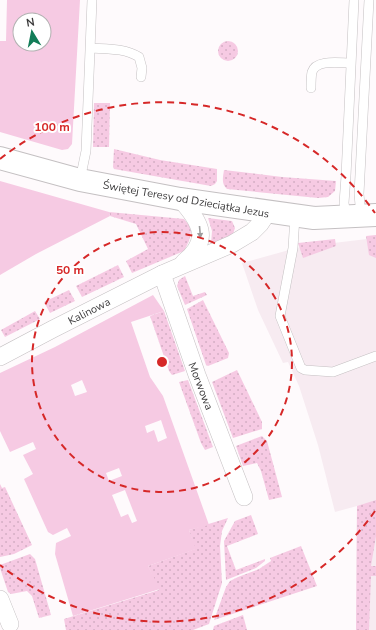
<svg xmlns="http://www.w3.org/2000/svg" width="376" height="630" viewBox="0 0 376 630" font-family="'Nunito Sans',sans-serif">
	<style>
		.built { fill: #f7ebf1 }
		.grass { fill: url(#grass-dots) }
		.green { fill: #f6cae3; fill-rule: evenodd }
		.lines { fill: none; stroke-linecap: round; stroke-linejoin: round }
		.lane-casing { stroke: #c4c0c2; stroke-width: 10 }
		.street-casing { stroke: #c4c0c2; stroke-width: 18 }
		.secondary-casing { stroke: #c4c0c2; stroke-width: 24 }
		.lane { stroke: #fff; stroke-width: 9 }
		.street { stroke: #fff; stroke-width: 17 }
		.secondary { stroke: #fff; stroke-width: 22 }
		.oneway { fill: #9e9d9e }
		.ring { fill: none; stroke: #d62828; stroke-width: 2; stroke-dasharray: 7 5 }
		.labels { text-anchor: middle; stroke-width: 4; stroke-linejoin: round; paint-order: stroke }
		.street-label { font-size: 11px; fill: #3c3b3c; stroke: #fff }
		.centre { fill: #d62828; stroke: #fff; stroke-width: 2 }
		.ring-label { font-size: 12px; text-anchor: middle; font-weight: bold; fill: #d62828; stroke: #fff; stroke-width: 4; stroke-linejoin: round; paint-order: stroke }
	</style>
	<defs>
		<pattern id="grass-dots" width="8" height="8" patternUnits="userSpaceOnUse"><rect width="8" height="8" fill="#f6cae3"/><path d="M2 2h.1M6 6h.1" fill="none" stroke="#d4aec4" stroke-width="1.8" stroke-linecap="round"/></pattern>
	</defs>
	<rect width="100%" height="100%" fill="#fefafc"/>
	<!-- built -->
	<polygon class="built" points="367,239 376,239 376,630 356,630 357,506 335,512 318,445 299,386 288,362 283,363 258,310 242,263 300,247"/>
	<!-- grass -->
	<g class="grass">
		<circle cx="228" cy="51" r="10"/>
		<polygon points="94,103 110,103 109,147 93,147"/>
		<polygon points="114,149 160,160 217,169 217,181 215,184 211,186 114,169 113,167"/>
		<path d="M224 170 282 177 336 181 335 191 328 197 318 198 227 189C221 184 223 177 224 170Z"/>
		<polygon points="109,212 184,219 189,225 191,231 189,241 184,251 132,273 126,261 148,249 136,224 110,216"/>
		<polygon points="208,218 232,221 235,228 233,234 211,244 212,231"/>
		<polygon points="376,235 376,258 369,255 366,236"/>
		<polygon points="335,239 336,246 303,258 298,243"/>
		<polygon points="118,265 124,277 82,297 76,286"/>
		<polygon points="185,276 193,296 205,292 207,295 185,305 177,286 179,280"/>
		<polygon points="69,290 75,301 50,313 44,302"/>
		<polygon points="203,300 229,353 228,358 208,366 206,365 187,309"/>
		<polygon points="35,311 40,319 5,337 1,330"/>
		<polygon points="164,311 185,371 172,375 169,371 150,316"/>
		<polygon points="237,370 262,422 262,429 233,438 212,382"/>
		<polygon points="188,380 213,447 205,450 201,443 179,382"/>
		<polygon points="262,436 267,441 282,497 269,500 261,471 257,463 243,466 236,446"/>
		<polygon points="0,484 2,488 5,487 32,545 14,554 0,557"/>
		<polygon points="376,500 376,536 371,566 376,566 376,576 371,576 369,630 356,630 357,506"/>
		<polygon points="251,515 258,534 227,546 236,570 265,559 265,561 256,568 226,580 224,541 235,521"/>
		<polygon points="228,518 222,531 220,546 222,583 209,624 193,630 66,630 64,619 159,590 148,566 195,549 189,530"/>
		<polygon points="301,546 317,586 214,620 226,587 230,581 238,577 259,569 271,561 270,558"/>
		<polygon points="30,554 35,559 51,615 39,618 32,596 27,591 11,594 8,592 0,568 0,565"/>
		<polygon points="243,615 247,630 213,630 214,626"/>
	</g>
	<!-- green -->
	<g class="green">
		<path d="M7 0H80L72 144 68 149 62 150 0 132V41H6ZM20 20H44V44H20Z"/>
		<polygon points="0,181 109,212 110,216 36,254 0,275"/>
		<path d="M153 295 164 311 131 322 150 377 163 396 209 525 189 530 196 549 148 566 160 589 73 616 55 554 56 543 71 536 67 528 53 535 48 532 24 479 33 474 23 455 36 449 33 442 10 452 0 431V373L55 347ZM82 380 87 392 75 396 71 385ZM161 420 167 438 158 442 154 430 147 433 145 426ZM119 468 122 476 109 481 106 473ZM125 490 137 521 132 523 128 514 121 517 112 495Z"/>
	</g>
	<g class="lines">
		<defs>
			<g id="lane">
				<path d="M91 48C107 49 125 48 139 57L142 68 141 77"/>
				<path d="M311 88C311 83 311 77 312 72 316 59 340 63 350 63"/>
				<polyline points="80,180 86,151 92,0"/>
				<polyline points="295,216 293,248 280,316 301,368 305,370 333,372 376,356"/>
				<polyline points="346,216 344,203 346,176 354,0"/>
				<polyline points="361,216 359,194 369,0"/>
			</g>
			<g id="street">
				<path d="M180 199C200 221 212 240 184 262"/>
				<polyline points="162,274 197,375 244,497"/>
				<polyline points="0,357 53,329 162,274 232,244 252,232 260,224 268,212"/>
				<polyline points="0,599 10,624"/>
			</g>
			<polyline id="secondary" points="0,158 80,180 180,199 314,218 376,215"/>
		</defs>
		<!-- lane casing -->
		<use href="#lane" class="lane-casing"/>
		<!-- street casing -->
		<use href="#street" class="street-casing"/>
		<!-- secondary casing -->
		<use href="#secondary" class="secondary-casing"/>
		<!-- lane -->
		<use href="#lane" class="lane"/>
		<!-- street -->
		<use href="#street" class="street"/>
		<!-- secondary -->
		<use href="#secondary" class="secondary"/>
	</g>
	<!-- one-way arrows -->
	<defs><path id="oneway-solid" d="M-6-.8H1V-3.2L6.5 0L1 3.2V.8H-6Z"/></defs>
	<use class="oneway" href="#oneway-solid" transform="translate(200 232) rotate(85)"/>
	<!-- distance rings -->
	<g class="ring">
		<circle cx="162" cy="362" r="130"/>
		<path d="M375 511A260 260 0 0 1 0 565M0 159A260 260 0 0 1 375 213"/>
	</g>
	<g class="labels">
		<!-- street labels -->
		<g class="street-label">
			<text transform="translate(186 199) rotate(10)" y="4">Świętej Teresy od Dzieciątka Jezus</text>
			<text transform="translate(89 311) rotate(-27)" y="4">Kalinowa</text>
			<text transform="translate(201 386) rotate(69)" y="4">Morwowa</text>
		</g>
	</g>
	<circle cx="162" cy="362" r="6" class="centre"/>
	<g class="ring-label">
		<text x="52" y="131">100 m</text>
		<text x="70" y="274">50 m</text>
	</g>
	<!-- north arrow -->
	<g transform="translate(32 32) rotate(350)"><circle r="19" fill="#ffffff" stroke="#b1b1b1"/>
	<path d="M0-3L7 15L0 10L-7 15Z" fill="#127d58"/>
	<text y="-6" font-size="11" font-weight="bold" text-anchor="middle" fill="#3c3b3c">N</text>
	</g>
</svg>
